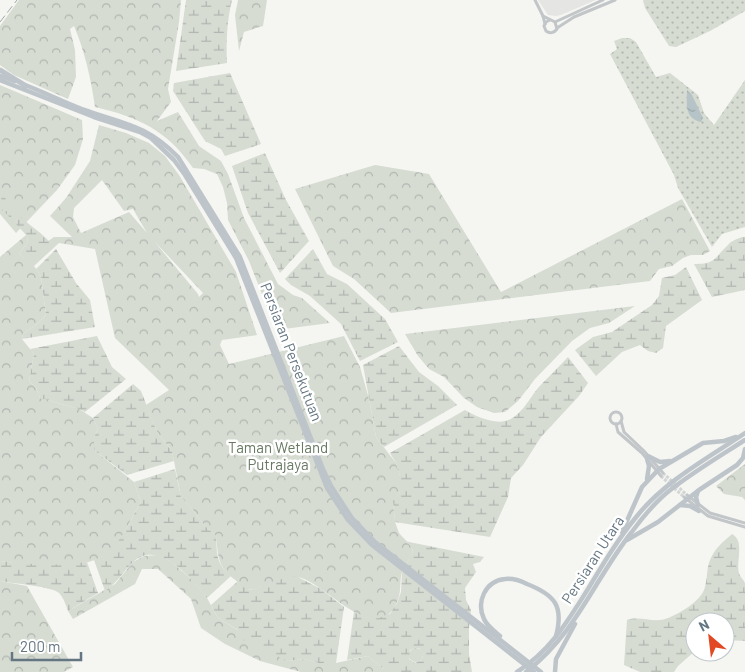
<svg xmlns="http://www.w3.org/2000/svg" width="745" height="672" viewBox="0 0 745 672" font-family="Barlow,sans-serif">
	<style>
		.built { fill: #e5e6e4 }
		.grass { fill: url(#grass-dots) }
		.forest { fill: url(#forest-crowns); fill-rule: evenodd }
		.wetland { fill: url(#wetland-marsh); fill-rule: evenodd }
		.water { fill: url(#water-ripples) }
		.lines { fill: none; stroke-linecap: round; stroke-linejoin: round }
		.tertiary-tunnel { stroke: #d1d5d5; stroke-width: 3; stroke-dasharray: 3 1.5; stroke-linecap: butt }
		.tertiary { stroke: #c2c6c9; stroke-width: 3 }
		.primary { stroke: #bec5ca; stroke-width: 4.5 }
		.motorway { stroke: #bec5ca; stroke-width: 5 }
		.rail { stroke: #a1a8ac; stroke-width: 1; stroke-dasharray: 8 4; stroke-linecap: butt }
		.labels { text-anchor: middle; stroke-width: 5; stroke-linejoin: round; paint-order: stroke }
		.street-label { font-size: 15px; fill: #647682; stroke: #fff }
		.park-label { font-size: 15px; fill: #687962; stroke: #fff }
	</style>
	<defs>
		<pattern id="grass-dots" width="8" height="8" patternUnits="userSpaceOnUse" patternTransform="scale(1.25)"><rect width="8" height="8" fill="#d6dcd2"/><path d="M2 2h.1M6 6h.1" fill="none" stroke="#b1b7b0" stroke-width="1.8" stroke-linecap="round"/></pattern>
		<pattern id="forest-crowns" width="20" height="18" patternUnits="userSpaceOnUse" patternTransform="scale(1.25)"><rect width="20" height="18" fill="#d6dcd2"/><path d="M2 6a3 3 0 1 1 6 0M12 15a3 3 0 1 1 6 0" fill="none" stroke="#b1b7b0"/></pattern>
		<pattern id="wetland-marsh" width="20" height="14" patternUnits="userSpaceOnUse" patternTransform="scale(1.25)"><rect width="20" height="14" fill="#d6dcd2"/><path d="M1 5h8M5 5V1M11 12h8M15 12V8" fill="none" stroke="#b1b7b0"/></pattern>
		<pattern id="water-ripples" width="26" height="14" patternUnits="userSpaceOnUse" patternTransform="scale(1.25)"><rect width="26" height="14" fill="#b7c4c7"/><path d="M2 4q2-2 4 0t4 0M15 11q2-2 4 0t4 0" fill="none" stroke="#98a4a7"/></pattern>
	</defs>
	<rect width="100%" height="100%" fill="#f5f5f1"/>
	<!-- built -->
	<polygon class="built" points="538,0 596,0 561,15 556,16 548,15"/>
	<!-- grass -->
	<g class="grass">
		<polygon points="643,0 745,0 745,11 710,31 676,47 669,46 645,8"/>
		<polygon points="622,38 630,38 636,42 656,77 670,73 698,95 704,113 714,125 745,80 745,227 722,234 712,247 678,188 674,175 610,54 617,49 614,41"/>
	</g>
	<!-- forest -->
	<g class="forest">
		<path d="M19 0H181L179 22 168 89 171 102 157 121 178 112 199 146 221 161 228 174 244 218 278 284 293 295 302 298 330 323 276 330 249 261 228 220 227 203 223 187 217 174 204 169 193 168C167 130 138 117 95 107 91 79 85 52 74 26L70 29 75 50 76 77 68 99 14 75 0 65V26Z"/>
		<polygon points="238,0 267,0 263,26 244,32 239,51 235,15"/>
		<polygon points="0,85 82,120 83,139 75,165 57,190 16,233 0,214"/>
		<path d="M99 125 126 133 149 143 165 156 179 175 236 272 257 335 222 340 220 345 229 364 344 336 360 367 369 399 376 437 396 463 400 476V492L393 502 395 522 399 533 411 546 413 551C410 559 405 565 402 572 399 581 402 592 397 602 376 651 323 579 297 577 286 576 277 582 267 586 261 588 255 588 248 590 222 569 219 571 216 536L204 525 193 510 181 497 172 451 157 432 146 405 169 390 115 338 95 249 59 243 34 266 41 276 46 315 36 325 23 334 22 339 34 354 29 381 36 388 40 398 79 409 93 418 98 429 94 437V450L134 482 141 502C133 515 126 530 118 543 95 575 34 566 0 561V257L26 235 28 237 27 243 19 254 24 258 54 237H72L50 216 66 198 90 161ZM102 180 124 211 133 209 147 233 129 212 81 233 73 217 74 208ZM154 241 203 293 199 297 198 294Z"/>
		<polygon points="375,165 429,174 501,292 682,199 710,251 703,255 691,255 683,258 672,266 659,269 650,281 391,313 354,279 333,266 295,189"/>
		<polygon points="635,306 609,323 590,328 572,341 535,379 518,401 505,412 494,413 477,407 464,398 444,377 429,369 418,356 405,334"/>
		<polygon points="745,464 745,500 742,497 724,494 716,486"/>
		<polygon points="158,555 172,562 192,580 207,598 218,618 288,661 305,659 319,663 336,663 368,656 387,672 301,672 260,661 225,644 201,628 191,599 158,569 142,569 135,584 73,619 68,611 115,584 133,562 144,556"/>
		<polygon points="0,581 27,586 73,667 64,672 0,672"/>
		<circle cx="416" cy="655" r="7"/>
	</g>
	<!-- wetland -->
	<g class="wetland">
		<path d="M186 0H232C227 21 226 41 227 63L176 71Z"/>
		<polygon points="230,73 261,144 225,156 221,149 205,141 173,91 174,83"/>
		<polygon points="265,153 286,200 309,241 280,273 248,213 232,166"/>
		<path d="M0 183C2 189 4 196 7 202 17 218 37 228 50 242L30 263 19 254 27 243 28 237 1 208Z"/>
		<path d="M742 237H745V290L712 297 694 264C716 264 714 258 728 245 731 241 737 239 742 237Z"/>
		<polygon points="56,249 76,283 90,300 95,327 22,339 23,334 36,325 46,315 41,276 36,269"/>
		<polygon points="313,249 327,274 347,284 385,319 398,342 360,361 341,324 310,296 291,285 285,279"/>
		<polygon points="686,267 702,300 666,326 663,348 656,353 648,351 640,345 622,352 596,376 575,350 593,337 612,332 652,305 659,296 662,278 675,275"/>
		<polygon points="97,336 112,367 126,379 85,412 79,409 40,398 36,388 29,381 34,354 30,349"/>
		<polygon points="399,346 419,372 438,386 457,405 384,447 376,437 363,365"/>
		<path d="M568 357 588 383 579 396 541 437 523 465 511 478 508 497 490 537 395 522 393 501 400 492V476L396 463 390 453 465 410C475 416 493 424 505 421 520 418 529 399 538 388 547 378 558 368 568 357Z"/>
		<polygon points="133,384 141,391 157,432 172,451 174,461 127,475 94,450 94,437 98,429 93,418"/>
		<path d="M175 469 181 497 193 510 204 525 216 536C217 554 216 564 231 576L207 598C191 579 159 537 132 563 122 573 118 582 105 591L94 560C118 553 128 523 141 502L134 482Z"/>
		<path d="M732 534C745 541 736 560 739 573 740 577 743 579 745 583 745 591 745 630 745 641L725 640V622H695V651L678 666 674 672H640L624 665 627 620C640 615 654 624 668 618 679 614 700 601 704 590 708 580 706 569 710 560 715 548 723 542 732 534Z"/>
		<path d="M404 541 484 557 480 562 473 564 476 572 465 588 466 600 471 610 469 628V654L472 672H387L368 656 347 660 354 612 369 618H379L390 614 397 603 401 592 402 573 413 551 411 546ZM415 648H419L422 652 423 657 420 661 415 663 409 659 410 650Z"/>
		<path d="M0 561C31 565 56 566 87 562L98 593 68 611C66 605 63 597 59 593 54 587 11 583 0 581Z"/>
		<polygon points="286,577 298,577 321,589 344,607 336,663 319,663 305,659 288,661 243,640 238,630 218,618 211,605 238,581 249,590 266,586"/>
	</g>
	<!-- water -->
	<path class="water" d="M687 90 692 95 703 118 701 122C684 118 687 104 687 90Z"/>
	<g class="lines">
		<!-- tertiary-tunnel -->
		<g class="tertiary-tunnel">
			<polyline points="663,473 687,495"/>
			<polyline points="661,476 684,497"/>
		</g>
		<!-- tertiary -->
		<g class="tertiary">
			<polyline points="535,0 543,16 545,24"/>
			<polyline points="543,16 555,22 603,0"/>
			<path d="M550 20 546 22 544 26 546 31C550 34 554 33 557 29L555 22"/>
			<polyline points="557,28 574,17 615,0"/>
			<circle cx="616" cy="418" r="6"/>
			<polyline points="621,421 624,432 644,451 663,473"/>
			<polyline points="616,424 618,432 642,453 661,476"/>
			<polyline points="687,495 710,513 745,523"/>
			<polyline points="684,497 708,516 745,527"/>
		</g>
		<!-- primary -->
		<g class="primary">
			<polyline points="0,76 15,81"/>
			<polyline points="0,80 94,117 140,132 151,138 174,160 185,175 236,258 327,488 348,520 372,545 534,672"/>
			<path d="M25 85C44 92 63 102 82 109 123 124 146 124 178 157L240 257 323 469 331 486 352 518 375 542 541 672"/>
			<polyline points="648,456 660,462 670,461"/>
			<polyline points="647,459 649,466 647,479"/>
			<polyline points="680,505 690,506 699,511"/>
			<polyline points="698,505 696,497 698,491"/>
			<polyline points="622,532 642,487 659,469 703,443 724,441 736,437"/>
			<polyline points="627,540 658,522 699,490 737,465 743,458 745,449"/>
			<path d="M500 636C494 631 487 626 484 619 476 602 485 581 505 579 513 578 521 581 527 584 555 595 564 606 556 636"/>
			<path d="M517 672C551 650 567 622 588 589 603 564 618 539 637 516 665 481 708 458 745 433"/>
			<path d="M526 672C577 632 593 582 631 533 642 518 654 503 669 491 693 472 720 456 745 440"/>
			<polyline points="555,672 556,659 575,624"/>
		</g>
		<!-- motorway -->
		<polyline class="motorway" points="0,70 26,86"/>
		<!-- rail -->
		<polyline class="rail" points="0,22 17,0"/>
	</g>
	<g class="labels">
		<!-- street labels -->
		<g class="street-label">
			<text transform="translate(291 352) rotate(69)" y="5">Persiaran Persekutuan</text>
			<text transform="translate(593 560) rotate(-57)" y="5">Persiaran Utara</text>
		</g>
		<!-- park labels -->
		<g class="park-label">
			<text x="278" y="453">Taman Wetland<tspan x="278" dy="17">Putrajaya</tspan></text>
		</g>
	</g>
	<!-- north arrow -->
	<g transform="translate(710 637) rotate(332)"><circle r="24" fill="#ffffff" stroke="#c1c8cd"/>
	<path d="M0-4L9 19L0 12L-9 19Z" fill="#e24823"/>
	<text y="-8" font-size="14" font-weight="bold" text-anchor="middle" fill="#647682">N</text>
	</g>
	<!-- scale -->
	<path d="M12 652v8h69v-8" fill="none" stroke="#647682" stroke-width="2.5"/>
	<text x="20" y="652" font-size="15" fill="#647682" stroke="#ffffff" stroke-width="4" paint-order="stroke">200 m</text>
</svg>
